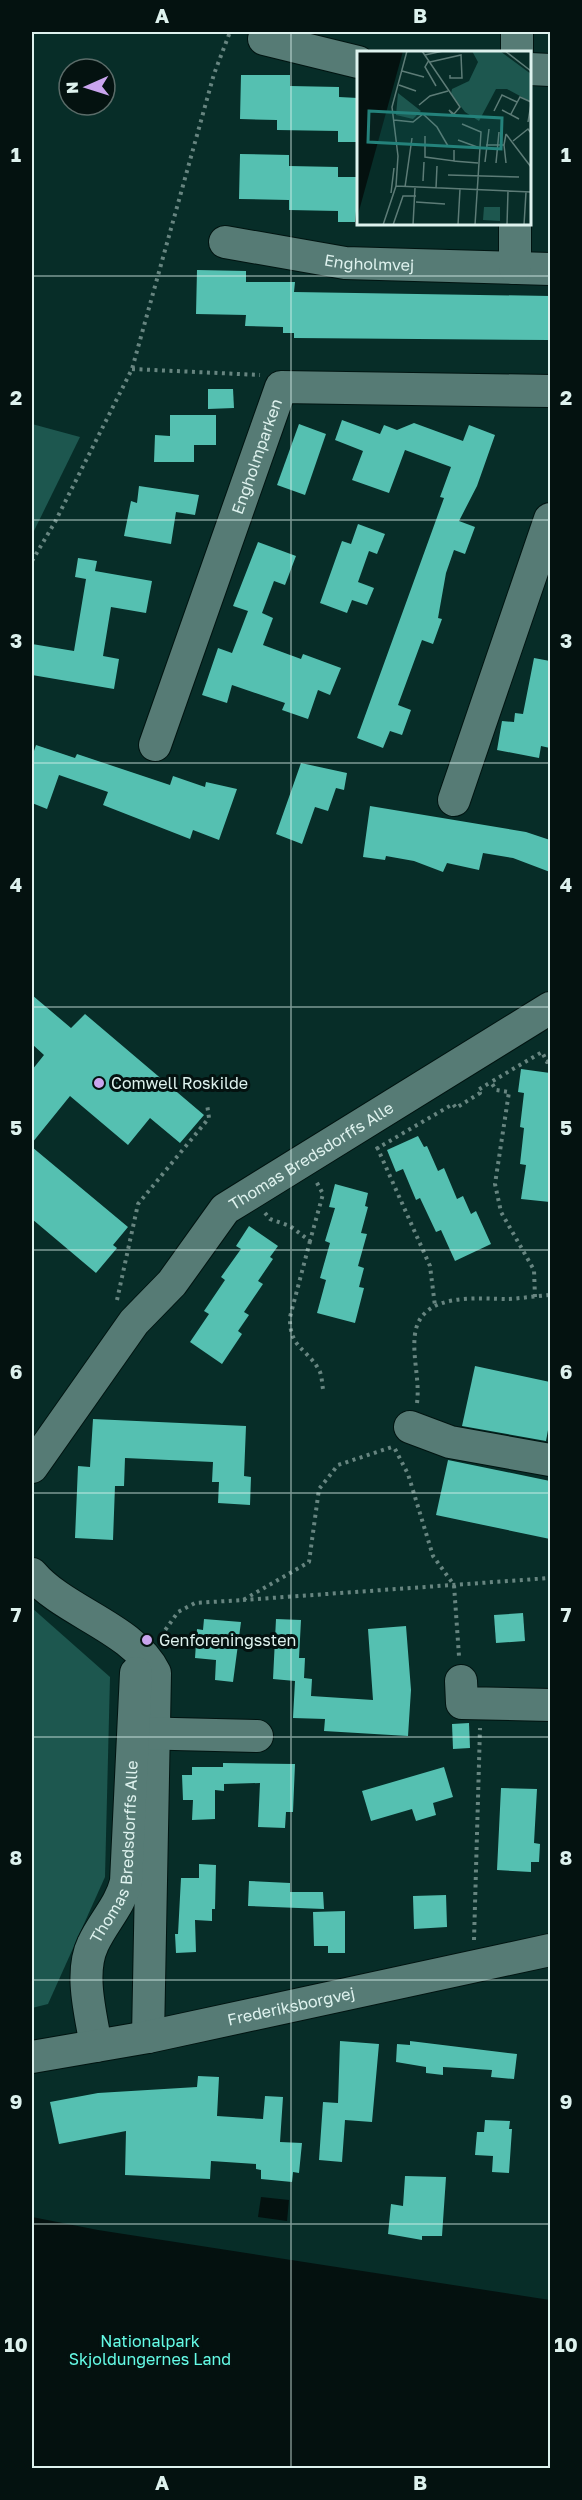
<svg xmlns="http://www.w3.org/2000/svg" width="582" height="2500" viewBox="0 0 582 2500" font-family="'Golos Text',sans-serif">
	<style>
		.green { fill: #1d574f }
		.water { fill: #04110f }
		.building { fill: #55c0b1 }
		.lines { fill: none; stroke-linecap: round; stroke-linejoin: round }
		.minor-casing { stroke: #001411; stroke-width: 34 }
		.path { stroke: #678580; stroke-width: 4; stroke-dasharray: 3 4.5; stroke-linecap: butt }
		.minor { stroke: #567b75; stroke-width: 32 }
		.grid { fill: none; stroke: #def2ee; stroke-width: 1.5; stroke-opacity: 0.55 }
		.poi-dot { fill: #c9a5ee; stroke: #041210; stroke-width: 2 }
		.labels { text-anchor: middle; stroke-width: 6; stroke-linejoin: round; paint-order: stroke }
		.street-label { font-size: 16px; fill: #def2ee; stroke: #041210 }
		.poi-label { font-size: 16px; fill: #def2ee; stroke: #041210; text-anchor: start }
		.park-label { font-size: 16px; fill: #65fce7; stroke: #041210 }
		.inset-road { fill: none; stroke: #5d7c77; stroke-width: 1.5 }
		.view { fill: #24827b; fill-opacity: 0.15; stroke: #24827b; stroke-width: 3 }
		.inset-edge { fill: none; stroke: #def2ee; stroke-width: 3 }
		.neatline { fill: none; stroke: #def2ee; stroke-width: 2 }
		.grid-label { font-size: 20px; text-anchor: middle; font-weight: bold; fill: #def2ee }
	</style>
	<rect width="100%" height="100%" fill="#072d28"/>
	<!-- green -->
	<g class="green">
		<polygon points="32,424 80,437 32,535"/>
		<polygon points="32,1608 110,1677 105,1877 48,2004 32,2008"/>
	</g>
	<!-- water -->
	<g class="water">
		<polygon points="261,2197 289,2200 287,2221 258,2217"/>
		<polygon points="32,2217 98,2230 550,2300 550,2468 32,2468"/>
	</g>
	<!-- building -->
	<g class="building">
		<polygon points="241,75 290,75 290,86 339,87 339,97 358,98 358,131 356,131 356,142 338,142 338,131 277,130 277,120 240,119"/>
		<polygon points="240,154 289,155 289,166 338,167 338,177 358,177 358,211 356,211 355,222 338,222 338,211 289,210 289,200 239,199"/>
		<polygon points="197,270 246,271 246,282 295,282 294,292 550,296 550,340 294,338 294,333 283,333 283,327 245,326 246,315 196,314"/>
		<polygon points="208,389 233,389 234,408 208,409"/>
		<polygon points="170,415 216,415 216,445 194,445 194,462 154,462 155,435 170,436"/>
		<polygon points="342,420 380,434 384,425 397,430 414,423 463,441 469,425 495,435 477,486 459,521 475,527 465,554 454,550 446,573 438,618 442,619 433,644 422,640 398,705 411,710 402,735 390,731 383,748 357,738 444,498 440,497 451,467 405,450 389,493 352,480 363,451 335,440"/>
		<polygon points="299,424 326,434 305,495 277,485"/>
		<polygon points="139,486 199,495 195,515 176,512 171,544 124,536 131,501 137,503"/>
		<polygon points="358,524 385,534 377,554 369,551 358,582 374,588 367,605 352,600 347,613 320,603 342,541 351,544"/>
		<polygon points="258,542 296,556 285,585 274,581 262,613 273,618 263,645 301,659 303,654 341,668 330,695 318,690 308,719 282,710 285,703 232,685 227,703 202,695 218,648 232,653 248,611 233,606"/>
		<polygon points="78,558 97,561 95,571 152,581 146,613 111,607 103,656 119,659 114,689 32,675 32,644 74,651 86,579 75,577"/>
		<polygon points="534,658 550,661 550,748 541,746 539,758 497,750 502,721 514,722 515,713 523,714"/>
		<polygon points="36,745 75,758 77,754 170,785 173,776 205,787 206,782 237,789 219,840 193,830 190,839 103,805 108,792 59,775 47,809 32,803 32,757"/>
		<polygon points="301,763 347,773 344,790 336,788 328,811 315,807 302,844 276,834"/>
		<polygon points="370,806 526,832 550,840 550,872 513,858 483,853 479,870 447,863 443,872 414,861 386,856 385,860 363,857"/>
		<polygon points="32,995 71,1028 85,1014 204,1115 180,1143 150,1118 128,1145 70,1096 32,1143 32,1070 44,1055 32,1044"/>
		<polygon points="521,1069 550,1073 550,1202 521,1199 526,1165 520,1164 524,1128 520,1127 524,1093 518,1092"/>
		<polygon points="418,1136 424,1147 427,1146 438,1171 444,1168 457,1199 463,1196 471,1214 476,1211 491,1244 455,1261 441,1230 436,1232 420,1198 416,1200 403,1169 396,1172 387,1150"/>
		<polygon points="32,1147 128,1227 113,1245 117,1248 96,1273 32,1219"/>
		<polygon points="335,1184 368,1193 365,1206 368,1207 361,1233 367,1234 358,1266 364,1268 359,1287 364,1288 355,1323 317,1313 326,1280 320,1278 330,1243 325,1241 335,1208 329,1207"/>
		<polygon points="249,1226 278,1246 270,1257 273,1259 258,1281 263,1284 244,1312 249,1315 238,1331 242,1334 222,1364 190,1342 209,1314 204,1311 225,1280 221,1277 241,1249 236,1246"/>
		<polygon points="475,1366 550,1382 550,1419 546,1441 462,1426"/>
		<polygon points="93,1419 246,1426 244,1476 251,1477 250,1505 218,1503 219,1482 212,1482 213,1462 125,1458 124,1486 115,1486 113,1540 75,1538 78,1466 90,1467"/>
		<polygon points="448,1460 550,1481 550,1539 436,1515"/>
		<polygon points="523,1613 525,1641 496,1643 494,1615"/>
		<polygon points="204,1619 241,1622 233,1682 215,1680 216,1660 195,1658 197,1629 203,1630"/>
		<polygon points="276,1619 301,1620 299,1658 305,1658 304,1678 312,1679 311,1696 373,1700 368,1629 406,1626 411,1690 408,1736 324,1731 325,1719 293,1718 295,1681 273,1679"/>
		<polygon points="469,1723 470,1748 453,1749 452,1724"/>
		<polygon points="223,1763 295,1764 293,1812 286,1812 285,1828 258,1827 260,1783 224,1784 224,1791 215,1790 215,1819 192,1820 193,1800 183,1800 182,1775 192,1775 192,1767 223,1767"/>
		<polygon points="444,1767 453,1797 433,1803 436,1815 416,1821 412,1809 371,1821 362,1791"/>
		<polygon points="501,1788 537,1789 534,1843 540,1844 539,1862 531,1862 531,1872 497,1870"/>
		<polygon points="199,1864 216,1865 215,1909 212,1909 212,1921 195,1920 196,1952 176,1953 175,1934 178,1934 181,1878 199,1878"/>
		<polygon points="249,1881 290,1883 290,1892 323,1892 324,1909 248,1906"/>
		<polygon points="446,1895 447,1927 414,1929 413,1896"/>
		<polygon points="345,1911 345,1953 328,1953 328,1946 314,1946 313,1912"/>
		<polygon points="340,2041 379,2044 372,2122 345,2120 342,2162 319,2160 323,2102 338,2103"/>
		<polygon points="410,2041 517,2054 514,2079 491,2077 492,2070 443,2067 443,2075 426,2073 426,2067 396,2062 397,2044 410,2045"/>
		<polygon points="198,2076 219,2077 217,2116 263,2119 265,2096 283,2097 280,2142 302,2143 299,2173 293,2172 292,2182 261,2179 261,2170 256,2169 256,2164 211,2161 210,2179 125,2175 126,2131 59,2144 50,2102 98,2093 197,2087"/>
		<polygon points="485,2120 510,2121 509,2129 512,2129 509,2173 492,2172 493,2156 475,2155 477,2132 484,2132"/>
		<polygon points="405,2176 446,2177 442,2236 422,2236 422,2240 388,2234 391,2204 403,2206"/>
	</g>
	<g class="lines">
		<defs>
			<g id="minor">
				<polyline points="264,39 358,62"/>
				<polyline points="517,52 517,32"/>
				<polyline points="530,69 550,70"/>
				<path id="s1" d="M225 242 345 263 550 269"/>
				<polyline points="515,268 515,224"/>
				<path id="s2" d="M155 745 281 387 550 391"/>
				<polyline points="454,800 550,519"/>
				<polyline points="410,1427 450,1442 550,1460"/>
				<path id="s3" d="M32 1467 134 1322 172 1283 225 1209 550 1008"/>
				<path d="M32 1574C64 1612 133 1628 155 1673L148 2037"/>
				<polyline points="461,1681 462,1703 550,1705"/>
				<polyline points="134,1733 257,1736"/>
				<path id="s4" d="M96 2046C91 2015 79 1973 93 1944 103 1922 120 1906 126 1882L136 1673"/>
				<path id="s5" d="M32 2057 148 2037 550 1950"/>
			</g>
		</defs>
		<!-- minor casing -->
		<use href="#minor" class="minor-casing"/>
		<!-- path -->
		<g class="path">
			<polyline points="132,369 260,375"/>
			<polyline points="32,561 55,522 132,369 214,74 230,32"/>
			<polyline points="377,1147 430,1266 435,1306"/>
			<polyline points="376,1149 453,1104 456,1108 480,1093 478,1090 491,1082"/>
			<polyline points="265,1213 270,1219 290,1226 310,1241 323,1194 316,1181"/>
			<path d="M310 1241 290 1317C289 1348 307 1348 319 1370 322 1375 322 1384 323 1389"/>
			<polyline points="535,1297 534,1270 501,1212 495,1184 509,1092 496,1090 491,1082 542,1052 547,1062 550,1060"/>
			<polyline points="117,1300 138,1204 209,1118 207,1104"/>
			<path d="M417 1403C420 1380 412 1357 415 1334 421 1291 479 1299 509 1299 523 1298 537 1296 550 1295"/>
			<polyline points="395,1449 408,1474 433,1556 454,1585 459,1656"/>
			<polyline points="243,1600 550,1578"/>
			<polyline points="161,1636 178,1612 195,1603 243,1600 309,1562 319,1489 338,1465 395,1446"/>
			<polyline points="474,1940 480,1728"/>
		</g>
		<!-- minor -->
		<use href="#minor" class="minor"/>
	</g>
	<!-- grid -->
	<path class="grid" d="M291 32V2468M32 276H550M32 520H550M32 763H550M32 1007H550M32 1250H550M32 1493H550M32 1737H550M32 1980H550M32 2224H550"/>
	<!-- markers -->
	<g class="poi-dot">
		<circle cx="99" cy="1083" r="6"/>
		<circle cx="147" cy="1640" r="6"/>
	</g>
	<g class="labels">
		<!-- street labels -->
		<g class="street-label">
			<text dy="6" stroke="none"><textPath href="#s1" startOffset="146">Engholmvej</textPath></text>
			<text dy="6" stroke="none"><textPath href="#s2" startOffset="306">Engholmparken</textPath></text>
			<text dy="6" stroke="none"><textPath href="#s3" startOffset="424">Thomas Bredsdorffs Alle</textPath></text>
			<text dy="6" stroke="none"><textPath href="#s4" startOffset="201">Thomas Bredsdorffs Alle</textPath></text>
			<text dy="6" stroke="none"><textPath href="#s5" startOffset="264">Frederiksborgvej</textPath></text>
		</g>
		<!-- poi labels -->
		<g class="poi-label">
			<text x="111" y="1089">Comwell Roskilde</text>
			<text x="159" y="1646">Genforeningssten</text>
		</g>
		<!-- park labels -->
		<g class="park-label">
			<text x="150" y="2347">Nationalpark<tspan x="150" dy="18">Skjoldungernes Land</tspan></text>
		</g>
	</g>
	<!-- overview -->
	<g transform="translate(357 51)">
		<rect width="174" height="174" fill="#072d28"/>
		<path d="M115 0H143L174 23V51L150 38H139L122 70 108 61 94 43 95 38 112 30 121 11ZM41 42 64 60 56 68 39 64ZM127 156H143V170L126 169Z" fill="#1d574f"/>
		<path d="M0 0H46L0 167Z" fill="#04110f"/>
		<path class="inset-road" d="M65 0 103 56 97 63 96 64 92 59 97 63M148 0 174 20M68 4 86 0M72 9 68 16 79 35M73 11 104 4 105 27H93V24M45 20 67 26M42 34 59 40M62 54 73 45 91 40M145 59 162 68M137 60 145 44 160 51M154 63 163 46 174 51M37 69 56 71 66 63 80 76 91 95M171 71 174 53M105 73 124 81 118 174M149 83 174 116M68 85V106L97 110V99M101 89 123 97M156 90 171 78 174 82M129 94H147L149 83M147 94 149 112M96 110 121 112M128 111 132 78M139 112 142 81M91 124 162 126M66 130 67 111M39 135 174 141M48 136 55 87M79 137 80 115M34 142 37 117M59 151 88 153M26 174 39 135 41 105 35 56 50 0M36 174 46 145H59M56 174 58 137M101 174 103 138M150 174 151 140M167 174 169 141"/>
		<path class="view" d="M12 60 145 67 144 98 11 91Z"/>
		<rect width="174" height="174" class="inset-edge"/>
	</g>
	<!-- border -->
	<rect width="582" height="2500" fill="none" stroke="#041210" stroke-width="66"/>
	<!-- north arrow -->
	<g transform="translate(87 87) rotate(267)"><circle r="28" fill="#041210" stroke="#5b6c69" stroke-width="1.5"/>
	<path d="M0-4.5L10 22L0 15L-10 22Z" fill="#c9a5ee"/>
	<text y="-9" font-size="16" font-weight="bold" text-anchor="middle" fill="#def2ee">N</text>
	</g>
	<rect x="33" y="33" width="516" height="2434" class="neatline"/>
	<g class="grid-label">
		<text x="162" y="23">A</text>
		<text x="420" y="23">B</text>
		<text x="16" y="162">1</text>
		<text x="566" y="162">1</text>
		<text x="16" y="405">2</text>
		<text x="566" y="405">2</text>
		<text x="16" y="648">3</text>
		<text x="566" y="648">3</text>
		<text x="16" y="892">4</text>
		<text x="566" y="892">4</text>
		<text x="16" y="1135">5</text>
		<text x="566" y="1135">5</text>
		<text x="16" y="1379">6</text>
		<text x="566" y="1379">6</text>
		<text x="16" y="1622">7</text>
		<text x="566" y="1622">7</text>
		<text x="16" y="1865">8</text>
		<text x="566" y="1865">8</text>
		<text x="16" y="2109">9</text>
		<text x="566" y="2109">9</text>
		<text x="16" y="2352">10</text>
		<text x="566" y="2352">10</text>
		<text x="162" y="2490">A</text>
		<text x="420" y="2490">B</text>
	</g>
</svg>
